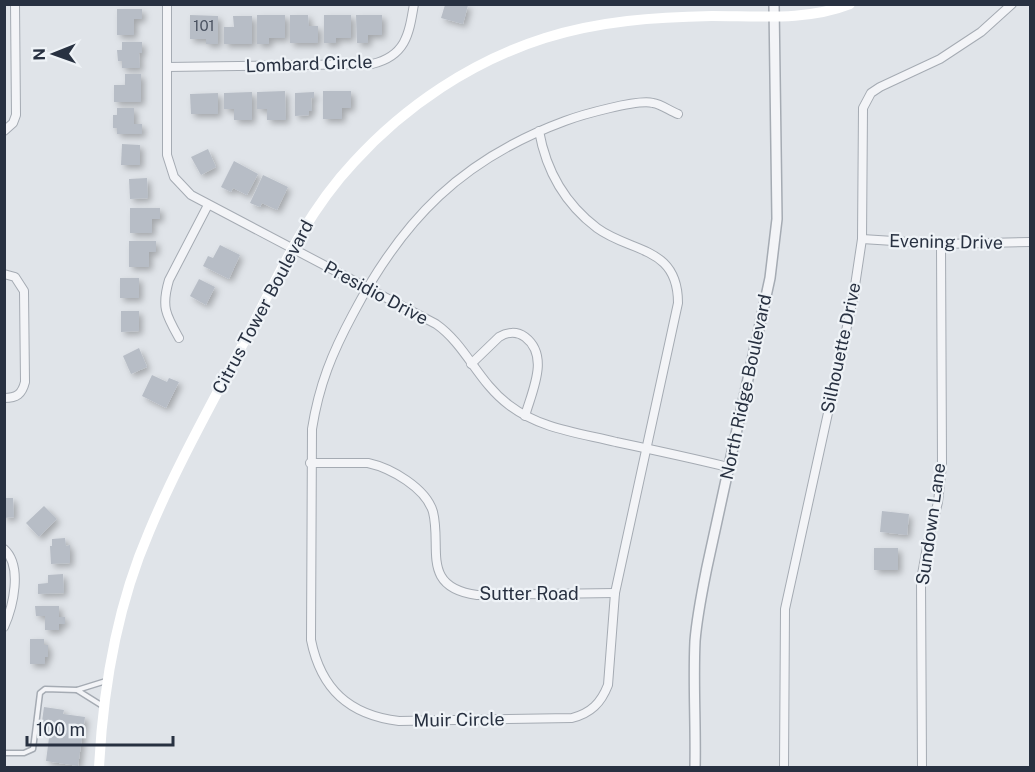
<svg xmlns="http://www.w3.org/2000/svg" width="1035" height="772" viewBox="0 0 1035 772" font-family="'Public Sans',sans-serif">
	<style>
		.building { fill: #b7bdc6; filter: url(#shadow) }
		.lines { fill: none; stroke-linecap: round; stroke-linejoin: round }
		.service-casing { stroke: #a5abb3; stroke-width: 7 }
		.minor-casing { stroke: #a5abb3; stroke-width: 10 }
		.tertiary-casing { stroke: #a5abb3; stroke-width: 12 }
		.service { stroke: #f3f4f7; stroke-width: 4 }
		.minor { stroke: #f3f4f7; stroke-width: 8 }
		.tertiary { stroke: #f3f4f7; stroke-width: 9 }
		.secondary { stroke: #fff; stroke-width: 10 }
		.labels { text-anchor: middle; stroke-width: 4.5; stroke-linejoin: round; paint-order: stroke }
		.number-label { font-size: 15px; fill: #4c5462 }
		.street-label { font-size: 18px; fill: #283141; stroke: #eff3f7 }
	</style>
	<defs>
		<filter id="shadow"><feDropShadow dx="3.5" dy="3.5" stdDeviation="3" flood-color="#0004"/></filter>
	</defs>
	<rect width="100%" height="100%" fill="#e0e4e9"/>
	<!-- building -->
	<g class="building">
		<polygon points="445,5 468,5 463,24 441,18"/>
		<polygon points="117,9 142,9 142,19 134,19 134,35 117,35"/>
		<polygon points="190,15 218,16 218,44 206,44 206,39 190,39"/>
		<polygon points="257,15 285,15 285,38 269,38 269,44 257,44"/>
		<polygon points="290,15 308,15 309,26 318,26 318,43 290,43"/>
		<polygon points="324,15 351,15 351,38 336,38 336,43 324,43"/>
		<polygon points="356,15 382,15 382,35 368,35 368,43 357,43"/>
		<polygon points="233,16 252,16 252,44 224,44 224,27 234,27"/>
		<polygon points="122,42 142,42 142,53 139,53 140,68 122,68 122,61 118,61 117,50 122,50"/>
		<polygon points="125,74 141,74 141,102 114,102 114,85 125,85"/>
		<polygon points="285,91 286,120 267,120 267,109 257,109 257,92"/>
		<polygon points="323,91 351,91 351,108 342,108 342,119 323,119"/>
		<polygon points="252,92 252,120 234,120 234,109 224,109 224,93"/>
		<polygon points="314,92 314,98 311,98 312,111 309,111 309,115 295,116 295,93"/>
		<polygon points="218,93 218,114 191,114 190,94"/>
		<polygon points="117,108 134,108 134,124 142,124 142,134 117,134 117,128 113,128 113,115 117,115"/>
		<polygon points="122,144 140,145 140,165 121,165"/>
		<polygon points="208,149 216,167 201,175 191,157"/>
		<polygon points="234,161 258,174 247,195 233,188 231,192 221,187"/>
		<polygon points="263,175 288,187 277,210 262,203 260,207 250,203"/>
		<polygon points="147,178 148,198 130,199 129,179"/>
		<polygon points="130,208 160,208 160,219 152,219 152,233 130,233"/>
		<polygon points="129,241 156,241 156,252 149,252 149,267 129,267"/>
		<polygon points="220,245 240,255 229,279 203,266 208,256 213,258"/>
		<rect x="120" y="278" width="19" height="20"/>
		<polygon points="199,279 215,287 206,305 190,296"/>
		<polygon points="121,311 139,311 139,331 121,332"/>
		<polygon points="139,348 147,367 131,374 123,356"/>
		<polygon points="152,375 167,382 169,378 179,382 166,408 142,396"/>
		<polygon points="4,498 13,498 14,517 4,518"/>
		<polygon points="44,506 57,519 39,537 26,523"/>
		<polygon points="882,511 909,514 907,535 880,532"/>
		<polygon points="65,538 66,546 70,545 70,563 51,564 50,546 52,546 52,539"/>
		<rect x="874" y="548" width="24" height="22"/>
		<polygon points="63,574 64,593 38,594 38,584 48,583 48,575"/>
		<polygon points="35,606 59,606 59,617 65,617 65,624 59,624 59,630 45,630 45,616 36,616"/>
		<polygon points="30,639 44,639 44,645 48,645 48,657 45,657 45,664 30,664"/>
		<polygon points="44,707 64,710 63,714 85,717 78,766 46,761 50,730 41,729"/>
	</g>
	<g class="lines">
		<defs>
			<g id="service">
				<polyline points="101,705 77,690 106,681"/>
				<polyline points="4,753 24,753 33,749 40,693 45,689 77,690"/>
			</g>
			<g id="minor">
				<path d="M167 4V155L174 177 191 195 436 324C466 345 478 382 509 405 540 429 580 433 616 442 654 450 691 458 728 467"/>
				<path d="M167 67 372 64C406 56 409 34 414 4"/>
				<polyline points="4,131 13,123 16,115 15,4"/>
				<path d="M539 131C546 170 564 203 597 228 631 253 678 246 678 303L615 593 608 685C601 703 591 713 572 718L399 721C349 715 321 689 311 640L312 429C319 385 332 353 353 314 403 219 462 159 565 121 581 115 637 99 653 103 661 104 670 111 678 114"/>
				<polyline points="862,239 941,244 1030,242"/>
				<path d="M4 274 15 277 24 291 25 382C22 394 17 398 4 398"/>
				<path d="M179 338C166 315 161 307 169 280L208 205"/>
				<path d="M471 364 499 337C507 332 517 331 525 337 550 356 532 391 525 416"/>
				<path d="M310 463H368C391 468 426 488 433 512 442 548 420 587 477 595L615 593"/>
				<path d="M4 549C23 566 13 607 4 627"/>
				<polyline points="784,768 785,609 853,299 862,239 863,108 871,93 880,87 940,59 981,32 1012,4"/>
				<polyline points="922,768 921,580 927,547 938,502 942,465 941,244"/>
			</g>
			<path id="tertiary" d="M695 768C696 725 693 683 695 641 697 616 702 592 707 567L770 278 777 219 774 4"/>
		</defs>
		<!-- service casing -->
		<use href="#service" class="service-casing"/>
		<!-- minor casing -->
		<use href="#minor" class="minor-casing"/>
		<!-- tertiary casing -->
		<use href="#tertiary" class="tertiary-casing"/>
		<!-- service -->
		<use href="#service" class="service"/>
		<!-- minor -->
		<use href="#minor" class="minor"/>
		<!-- tertiary -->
		<use href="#tertiary" class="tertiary"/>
		<!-- secondary -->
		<path class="secondary" d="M99 768C103 687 117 606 149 532 176 467 211 405 244 342 276 280 305 214 354 162 405 106 472 61 545 38 599 21 655 17 712 16 758 16 807 21 850 4"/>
	</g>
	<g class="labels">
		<!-- number labels -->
		<g class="number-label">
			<text x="204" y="31">101</text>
		</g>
		<!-- street labels -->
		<g class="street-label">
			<text transform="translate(309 64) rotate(-2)" y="6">Lombard Circle</text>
			<text transform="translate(946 242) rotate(1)" y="6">Evening Drive</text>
			<text transform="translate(376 293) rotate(28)" y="6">Presidio Drive</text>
			<text transform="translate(263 307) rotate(-62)" y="6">Citrus Tower Boulevard</text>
			<text transform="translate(841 348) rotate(-78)" y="6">Silhouette Drive</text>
			<text transform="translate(746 387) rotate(-78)" y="6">North Ridge Boulevard</text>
			<text transform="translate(931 524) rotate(-82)" y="6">Sundown Lane</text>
			<text x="529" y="600">Sutter Road</text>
			<text transform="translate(459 720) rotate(-1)" y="6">Muir Circle</text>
		</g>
	</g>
	<!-- border -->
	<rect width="1035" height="772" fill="none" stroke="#283141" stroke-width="12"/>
	<!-- north arrow -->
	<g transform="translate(54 54) rotate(269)" stroke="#eff3f7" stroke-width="4.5" paint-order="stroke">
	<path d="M0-4.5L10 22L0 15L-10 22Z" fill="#283141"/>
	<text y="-9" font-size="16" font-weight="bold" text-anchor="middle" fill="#283141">N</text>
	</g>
	<!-- scale -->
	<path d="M27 736v9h146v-9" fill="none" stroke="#283141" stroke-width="3"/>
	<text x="36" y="736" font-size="18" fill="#283141" stroke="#eff3f7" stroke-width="4.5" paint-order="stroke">100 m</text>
</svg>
